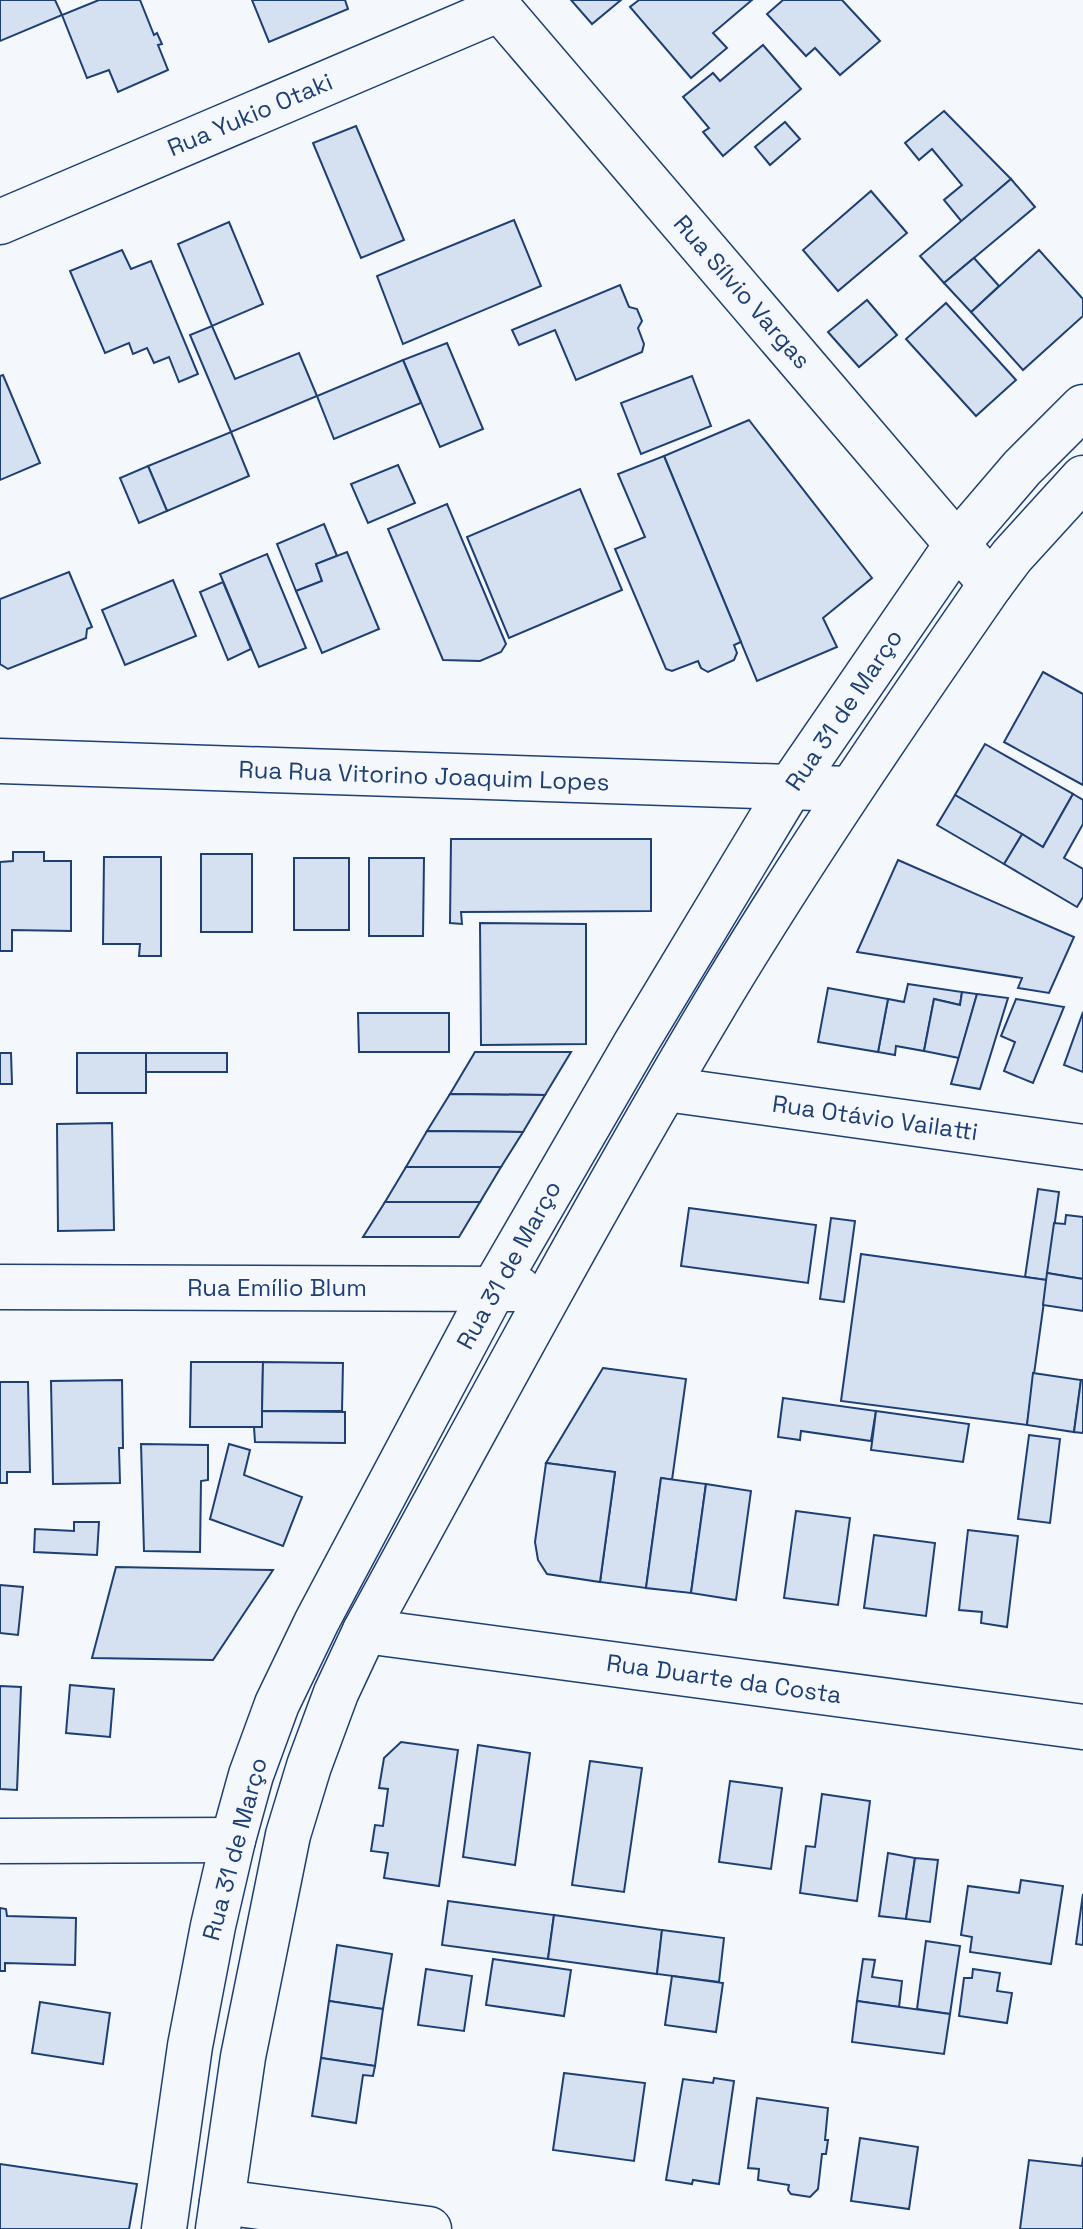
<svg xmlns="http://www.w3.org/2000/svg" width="1083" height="2229" viewBox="0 0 1083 2229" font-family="'Space Grotesk',sans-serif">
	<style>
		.building { fill: #d5e0f0; stroke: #1d3f73; stroke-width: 2 }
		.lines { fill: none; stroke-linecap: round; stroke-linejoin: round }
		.minor-casing { stroke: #1d3f73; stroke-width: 47 }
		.secondary-casing { stroke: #1d3f73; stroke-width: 47 }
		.minor { stroke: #f4f7fb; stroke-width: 44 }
		.secondary { stroke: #f4f7fb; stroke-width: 44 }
		.labels { text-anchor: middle; stroke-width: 6; stroke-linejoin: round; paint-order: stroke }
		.street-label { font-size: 24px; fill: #1d3f73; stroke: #f4f7fb }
	</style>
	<rect width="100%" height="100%" fill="#f4f7fb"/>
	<!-- building -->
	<g class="building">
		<polygon points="0,0 55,0 62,15 0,41"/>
		<polygon points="99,0 140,0 154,35 157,33 162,44 158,45 168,70 118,92 109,70 87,78 62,15"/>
		<polygon points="252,0 345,0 348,9 269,42"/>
		<polygon points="571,0 621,0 592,24"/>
		<polygon points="639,0 752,0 713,33 727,48 691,78 630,7"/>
		<polygon points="783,0 842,0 880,41 840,75 815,48 806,56 767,14"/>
		<polygon points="763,45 801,89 723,156 703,132 709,128 683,97 713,73 720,81"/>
		<polygon points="944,111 1011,179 962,222 944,200 962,185 932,149 919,160 905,143"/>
		<polygon points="785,122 800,139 770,165 755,147"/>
		<polygon points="356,126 404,240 361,258 313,143"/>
		<polygon points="1011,179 1035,207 944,283 920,256"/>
		<polygon points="871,191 907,233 838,291 803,250"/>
		<polygon points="514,220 541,286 403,344 377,276"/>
		<polygon points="229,222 263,304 212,326 178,244"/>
		<polygon points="122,250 131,269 151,261 198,374 179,382 169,357 154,363 147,348 133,354 129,343 105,353 70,271"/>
		<polygon points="1039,250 1083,299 1083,316 1023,370 971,312"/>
		<polygon points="974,258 999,286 971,312 944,283"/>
		<polygon points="620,285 629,307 637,309 642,321 638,328 644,344 642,352 576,380 555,330 519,345 512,330"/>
		<polygon points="867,300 897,335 859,367 828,332"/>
		<polygon points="946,303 1016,380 976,416 906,339"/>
		<polygon points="212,326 235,379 299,353 317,396 231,432 190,335"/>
		<polygon points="447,343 483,429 440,447 403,360"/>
		<polygon points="403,360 421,403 334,439 317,396"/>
		<polygon points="3,375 40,463 0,480 0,376"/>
		<polygon points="692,376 711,426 641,454 621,403"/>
		<polygon points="749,420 872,578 823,618 837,647 757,681 664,456"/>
		<polygon points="231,432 249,476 167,511 148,466"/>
		<polygon points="664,456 741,642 734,645 737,653 734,660 708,672 701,668 698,661 672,671 666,669 615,549 645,537 618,474"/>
		<polygon points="398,465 415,503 368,523 351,484"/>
		<polygon points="148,466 167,511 139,523 120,478"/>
		<polygon points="580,489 622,590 509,638 467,537"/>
		<polygon points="447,504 506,644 501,652 480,661 443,660 388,529"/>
		<polygon points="324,524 337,556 316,564 322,581 296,591 277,544"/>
		<polygon points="347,552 379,629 322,653 296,591 322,581 316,564"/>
		<polygon points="267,554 306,648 259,667 220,574"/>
		<polygon points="69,572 92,627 87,629 86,638 8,669 0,664 0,599"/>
		<polygon points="173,580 196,636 125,665 102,610"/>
		<polygon points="223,582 251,649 228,660 200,592"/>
		<polygon points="1043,672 1083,694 1083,785 1004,742"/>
		<polygon points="985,744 1073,794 1043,847 955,795"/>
		<polygon points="1073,794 1083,800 1083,824 1064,858 1083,869 1083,897 1077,907 1004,864 1022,834 1043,847"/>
		<polygon points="955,795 1022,834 1004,864 937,825"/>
		<polygon points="451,839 651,839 651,911 461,912 462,924 450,923"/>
		<polygon points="13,852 44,852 44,861 71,861 71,931 12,930 12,951 0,951 0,862 13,861"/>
		<rect x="201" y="854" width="51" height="78"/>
		<polygon points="104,857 161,857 161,956 139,956 140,944 103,944"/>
		<rect x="294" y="858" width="55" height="72"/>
		<polygon points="369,858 424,858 423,936 369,936"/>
		<polygon points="898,860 1074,937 1049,993 1018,988 1022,978 857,952"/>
		<polygon points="480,923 586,924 586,1044 481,1045"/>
		<polygon points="908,984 962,992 960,1005 934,999 924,1051 896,1046 895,1055 878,1052 888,999 904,1002"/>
		<polygon points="828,988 888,999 878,1052 818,1042"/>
		<polygon points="962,992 977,994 959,1058 924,1051 934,999 960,1005"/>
		<polygon points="977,994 1008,998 980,1089 951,1084"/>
		<polygon points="1016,999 1064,1007 1033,1083 1004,1071 1015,1042 1001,1036"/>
		<polygon points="1083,1012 1083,1072 1064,1065"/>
		<polygon points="358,1013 449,1013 449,1052 359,1052"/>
		<polygon points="475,1052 571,1052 545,1095 450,1094"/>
		<polygon points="0,1053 11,1053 12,1084 0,1084"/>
		<rect x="77" y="1053" width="69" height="40"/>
		<rect x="146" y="1053" width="81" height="19"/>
		<polygon points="450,1094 545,1095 523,1132 427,1131"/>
		<polygon points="112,1123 114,1230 58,1231 57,1124"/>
		<polygon points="427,1131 523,1132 501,1167 406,1167"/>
		<polygon points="406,1167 501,1167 480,1202 385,1202"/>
		<polygon points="1038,1189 1059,1192 1047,1280 1025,1277"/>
		<polygon points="385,1202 480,1202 459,1237 363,1237"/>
		<polygon points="689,1208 816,1225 808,1283 681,1266"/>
		<polygon points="1066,1215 1083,1217 1083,1279 1047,1273 1054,1223 1065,1224"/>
		<polygon points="831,1218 855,1221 844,1302 820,1299"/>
		<polygon points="861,1254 1047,1280 1027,1425 841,1401"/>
		<polygon points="1047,1273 1083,1279 1083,1311 1043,1305"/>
		<polygon points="191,1362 263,1362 262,1427 190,1427"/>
		<polygon points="263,1362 343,1363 342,1411 262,1411"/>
		<polygon points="603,1368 686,1379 672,1480 661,1478 646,1588 600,1582 615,1472 546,1463"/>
		<polygon points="1033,1373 1081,1380 1074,1432 1027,1425"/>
		<polygon points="122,1380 123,1448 119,1448 120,1483 53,1484 51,1381"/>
		<polygon points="1081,1380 1083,1380 1083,1433 1074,1432"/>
		<polygon points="0,1382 28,1382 30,1472 7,1472 7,1483 0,1483"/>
		<polygon points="783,1398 876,1411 871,1441 801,1431 800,1440 778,1437"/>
		<polygon points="262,1411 345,1412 345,1443 255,1442 254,1427 262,1427"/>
		<polygon points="876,1411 969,1424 963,1462 871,1450"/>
		<polygon points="1029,1435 1060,1439 1050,1523 1018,1519"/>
		<polygon points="141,1444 208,1445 208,1480 201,1481 200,1552 144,1551"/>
		<polygon points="229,1444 250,1450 244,1475 302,1497 283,1546 210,1519"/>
		<polygon points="546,1463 615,1472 600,1582 547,1574 538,1560 535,1542"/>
		<polygon points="661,1478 706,1484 691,1593 646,1588"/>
		<polygon points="706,1484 751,1491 736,1600 691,1593"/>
		<polygon points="796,1511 850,1518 838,1605 784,1598"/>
		<polygon points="74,1522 99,1522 97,1555 34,1552 35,1529 74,1531"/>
		<polygon points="968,1530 1018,1536 1007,1627 981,1623 982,1612 959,1610"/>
		<polygon points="874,1535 935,1543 926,1616 864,1608"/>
		<polygon points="116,1567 273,1570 213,1660 92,1658"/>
		<polygon points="0,1585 23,1587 18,1635 0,1633"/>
		<polygon points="70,1685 114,1689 110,1737 66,1733"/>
		<polygon points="0,1686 21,1687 17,1790 0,1789"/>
		<polygon points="401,1742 458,1750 439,1886 384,1878 388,1853 371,1851 375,1825 383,1826 388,1789 379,1788 384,1758"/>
		<polygon points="478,1745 530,1753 515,1865 463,1857"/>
		<polygon points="590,1761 642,1768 624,1892 572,1885"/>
		<polygon points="730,1781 782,1788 771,1869 719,1862"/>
		<polygon points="822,1794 870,1801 857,1901 800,1893 806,1846 815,1847"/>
		<polygon points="888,1853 915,1858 906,1919 879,1916"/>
		<polygon points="915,1858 938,1860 930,1922 906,1919"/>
		<polygon points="1021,1880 1063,1886 1051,1964 970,1952 972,1937 961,1935 968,1886 1019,1893"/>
		<polygon points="1083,1894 1083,1945 1076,1944"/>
		<polygon points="448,1901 554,1915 548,1959 442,1945"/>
		<polygon points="0,1908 6,1909 7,1916 76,1918 75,1965 5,1963 5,1971 0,1971"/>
		<polygon points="554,1915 662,1930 657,1974 548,1959"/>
		<polygon points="662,1930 724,1938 719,1982 657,1974"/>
		<polygon points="926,1941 960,1946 950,2014 917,2009"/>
		<polygon points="337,1945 392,1954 383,2009 329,2001"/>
		<polygon points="493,1959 571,1970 564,2016 486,2005"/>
		<polygon points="863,1959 875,1960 872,1977 902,1981 899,2007 857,2001"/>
		<polygon points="426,1969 472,1976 464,2031 418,2025"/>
		<polygon points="973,1969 1000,1973 997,1991 1012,1993 1007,2023 959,2016 964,1978 972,1978"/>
		<polygon points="672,1976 723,1983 716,2032 665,2025"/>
		<polygon points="329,2001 383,2009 375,2066 321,2058"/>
		<polygon points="857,2001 950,2014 944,2054 852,2042"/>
		<polygon points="40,2002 110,2013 103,2064 32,2053"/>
		<polygon points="321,2058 375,2066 373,2076 363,2075 356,2123 312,2116"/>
		<polygon points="564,2073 645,2083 634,2161 553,2150"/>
		<polygon points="714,2078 734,2081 719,2184 693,2180 692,2184 666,2180 683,2079 713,2083"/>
		<polygon points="757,2098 828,2108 825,2140 828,2140 826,2154 822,2154 818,2189 810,2197 791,2194 788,2190 789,2185 758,2180 759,2169 748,2168"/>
		<polygon points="860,2138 918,2147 909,2209 851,2201"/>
		<polygon points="1083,2157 1083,2229 1020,2229 1029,2160 1082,2166"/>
		<polygon points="0,2164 137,2184 129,2229 0,2229"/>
	</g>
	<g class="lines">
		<defs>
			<g id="minor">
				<polyline points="492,0 991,584"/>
				<polyline points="0,222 500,9"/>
				<polyline points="0,761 849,789"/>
				<polyline points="666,1089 1083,1147"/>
				<polyline points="365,1631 1083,1727"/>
				<polyline points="0,1841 233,1840"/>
				<polyline points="222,2202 429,2229"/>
			</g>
			<g id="secondary">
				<polyline points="0,1287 519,1289"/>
				<polyline points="164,2229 190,2046 213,1926 233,1840 251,1775 277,1704 317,1621 493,1290 636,1043 789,789 957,544 1022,468 1083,407"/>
				<path d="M218 2229 243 2057 288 1835 309 1766 336 1693 365 1631C483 1416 598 1199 724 989 808 850 899 717 991 584L1012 556 1083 478"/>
			</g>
		</defs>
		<!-- minor casing -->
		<use href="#minor" class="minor-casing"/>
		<!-- secondary casing -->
		<use href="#secondary" class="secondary-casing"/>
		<!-- minor -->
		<use href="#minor" class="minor"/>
		<!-- secondary -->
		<use href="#secondary" class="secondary"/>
	</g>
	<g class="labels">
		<!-- street labels -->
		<g class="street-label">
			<text transform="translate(250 115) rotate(-23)" y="8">Rua Yukio Otaki</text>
			<text transform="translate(742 292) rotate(49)" y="8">Rua Sílvio Vargas</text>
			<text transform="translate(844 710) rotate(-56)" y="8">Rua 31 de Março</text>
			<text transform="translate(424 776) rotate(2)" y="8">Rua Rua Vitorino Joaquim Lopes</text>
			<text transform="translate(875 1118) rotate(8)" y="8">Rua Otávio Vailatti</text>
			<text transform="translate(509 1265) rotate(-61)" y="8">Rua 31 de Março</text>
			<text x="277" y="1296">Rua Emílio Blum</text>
			<text transform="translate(724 1679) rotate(8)" y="8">Rua Duarte da Costa</text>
			<text transform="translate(235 1849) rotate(-75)" y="8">Rua 31 de Março</text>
		</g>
	</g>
</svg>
